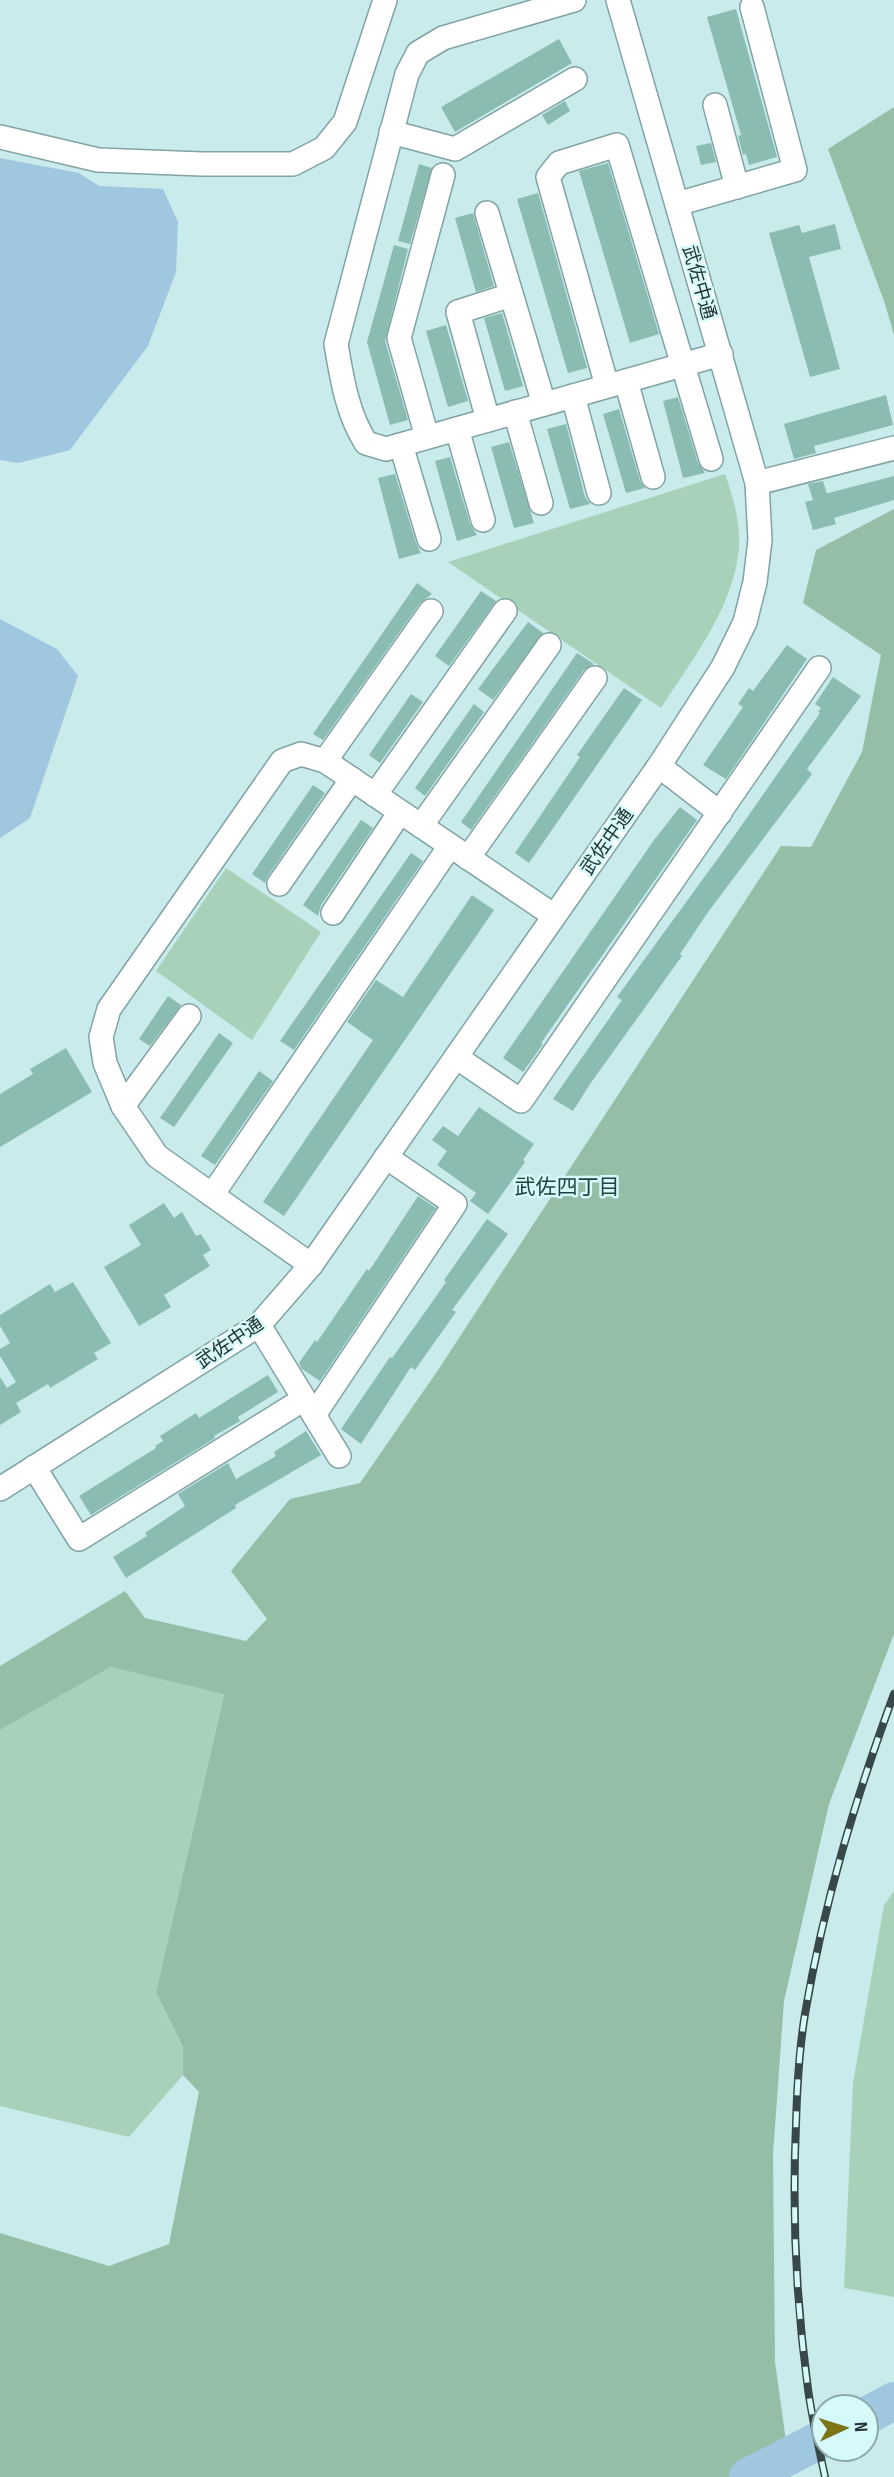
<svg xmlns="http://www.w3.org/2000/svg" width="894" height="2477" viewBox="0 0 894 2477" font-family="'Sofia Sans Condensed','Noto Sans JP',sans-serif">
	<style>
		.green { fill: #a8d1ba }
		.forest { fill: #95bea7 }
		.water { fill: #a0c7e0 }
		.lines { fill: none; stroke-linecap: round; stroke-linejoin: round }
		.river { stroke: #a0c7e0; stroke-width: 38 }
		.building { fill: #8bbcb1 }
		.minor-casing { stroke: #82a3a3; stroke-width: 26 }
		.minor { stroke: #fff; stroke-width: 23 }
		.rail-casing { stroke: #384748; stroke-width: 8 }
		.rail { stroke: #d6f9f9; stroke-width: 5; stroke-dasharray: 16; stroke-linecap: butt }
		.labels { text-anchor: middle; stroke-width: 5; stroke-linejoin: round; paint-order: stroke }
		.street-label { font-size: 19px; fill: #273435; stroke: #d6f9f9 }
		.neighbourhood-label { font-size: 21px; fill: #224141; stroke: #d6f9f9 }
	</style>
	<rect width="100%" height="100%" fill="#c9ebec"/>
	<!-- green -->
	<g class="green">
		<path d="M725 474C733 496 741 525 739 548 733 609 693 658 661 708L448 562Z"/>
		<polygon points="226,868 321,932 252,1040 156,971"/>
		<polygon points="111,1667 224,1693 156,1992 183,2049 183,2075 129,2137 0,2106 0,1730"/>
		<polygon points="894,1891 894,2297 844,2288 853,2083 884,1905"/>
	</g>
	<!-- forest -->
	<g class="forest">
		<polygon points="894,107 894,335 885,304 828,149"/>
		<polygon points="894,509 894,1634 829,1804 784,2001 773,2155 775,2362 791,2477 0,2477 0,2233 109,2266 169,2244 199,2092 183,2075 183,2048 156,1992 224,1694 111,1667 0,1730 0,1666 125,1591 145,1618 246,1641 267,1619 231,1571 290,1499 360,1483 438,1370 781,846 811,847 862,752 881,655 803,603 816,550"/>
	</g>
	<!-- water -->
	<g class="water">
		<polygon points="0,158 79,173 99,186 163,189 178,222 176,272 148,346 70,450 18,463 0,460"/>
		<polygon points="0,619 57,649 78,676 30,818 0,838"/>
	</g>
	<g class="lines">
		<!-- river -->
		<g class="river">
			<polyline points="866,2416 894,2401"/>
			<polyline points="748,2477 824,2438"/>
		</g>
	</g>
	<!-- building -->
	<g class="building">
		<polygon points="736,9 777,157 749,165 746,154 743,155 738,136 741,135 707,17"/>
		<polygon points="559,39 572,63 455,132 441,107"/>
		<polygon points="565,101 570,111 548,125 542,115"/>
		<polygon points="711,143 716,162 701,165 696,146"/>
		<polygon points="608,163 659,334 630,343 579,171"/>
		<polygon points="419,164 432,168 410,244 398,241"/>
		<polygon points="538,193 587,368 568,373 517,199"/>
		<polygon points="473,213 494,286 476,292 455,218"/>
		<polygon points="835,224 841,249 809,257 840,369 810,377 769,233 799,225 802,233"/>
		<polygon points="394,245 408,249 385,341 408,420 390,425 367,342"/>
		<polygon points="502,313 523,386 505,391 484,318"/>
		<polygon points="446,325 468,401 448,407 426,331"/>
		<polygon points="886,395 893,425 814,446 816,453 794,459 784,424"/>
		<polygon points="678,397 698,463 705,473 683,478 663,401"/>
		<polygon points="619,409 640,481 645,488 626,493 603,414"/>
		<polygon points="566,424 585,497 590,504 570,509 547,429"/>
		<polygon points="509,442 534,523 514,528 491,447"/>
		<polygon points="450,457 470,524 477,535 457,541 435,461"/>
		<polygon points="395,474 416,543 421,553 399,559 378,478"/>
		<polygon points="894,476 894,500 834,518 836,524 813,530 805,502 813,500 808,484 823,481 827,494 813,497"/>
		<polygon points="417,583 432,594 420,603 323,740 313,734"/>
		<polygon points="481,591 496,601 449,666 435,656"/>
		<polygon points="528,622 543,633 493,700 478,689"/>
		<polygon points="787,645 807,659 726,779 703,765 743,707 738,704 749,688 753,691"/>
		<polygon points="577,653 594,664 584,670 471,830 461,822"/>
		<polygon points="833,677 861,696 807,769 812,774 708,912 680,954 682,956 590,1084 573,1111 553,1099 622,1000 617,997 732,839 820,713 818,712 821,708 815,704"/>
		<polygon points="624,688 642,700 529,863 515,853 580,757 577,755"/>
		<polygon points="411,694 423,702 380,763 369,755"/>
		<polygon points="474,704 484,712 425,796 415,788"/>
		<polygon points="313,785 325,793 268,876 265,883 252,874"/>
		<polygon points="680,807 697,820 541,1043 543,1044 523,1072 503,1058 654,840"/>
		<polygon points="361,820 373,828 321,905 318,916 303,905"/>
		<polygon points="411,853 423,861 294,1050 280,1041"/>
		<polygon points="472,895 494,910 284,1216 263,1202 373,1040 347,1022 376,980 403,997"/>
		<polygon points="168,996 181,1005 150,1046 139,1039"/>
		<polygon points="219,1033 233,1043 174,1127 160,1118"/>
		<polygon points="66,1048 92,1092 0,1147 0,1094 33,1074 30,1069"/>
		<polygon points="259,1071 273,1081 215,1165 201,1156"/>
		<polygon points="479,1107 534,1144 523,1160 525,1162 488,1214 470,1201 476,1193 437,1165 447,1151 432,1140 443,1126 458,1136"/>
		<polygon points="418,1196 436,1208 320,1381 302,1369 299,1363 315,1340 317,1342 367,1269 369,1271"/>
		<polygon points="164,1203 174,1218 182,1212 196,1236 201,1234 211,1250 203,1255 210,1266 164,1295 171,1307 139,1326 104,1267 141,1245 129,1225"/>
		<polygon points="487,1219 508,1234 452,1310 456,1312 415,1370 411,1367 361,1444 341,1429 390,1357 392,1358 418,1322 446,1282 444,1280"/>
		<polygon points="73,1282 111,1343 94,1353 98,1359 50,1388 48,1384 16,1403 21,1412 0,1425 0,1377 7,1388 16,1382 0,1356 0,1349 10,1343 0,1326 0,1315 50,1284 55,1292"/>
		<polygon points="268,1375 278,1392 238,1417 240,1421 214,1436 215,1438 91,1515 79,1496 156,1448 155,1446 163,1441 160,1436 196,1413 199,1418"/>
		<polygon points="306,1431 321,1455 235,1505 236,1508 126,1578 113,1557 147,1536 145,1533 185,1506 178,1494 228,1463 236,1479 276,1456 274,1452"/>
	</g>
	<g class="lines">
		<defs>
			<g id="minor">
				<path d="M574 0 443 38 418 53 407 74 336 344C342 379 347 413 366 443L386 449 721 354"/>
				<polyline points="715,105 737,187"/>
				<polyline points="391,132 455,149 575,79"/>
				<polyline points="0,137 98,160 202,164 293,164 324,148 345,122 385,0"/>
				<polyline points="677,204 795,170 752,7"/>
				<polyline points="487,213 544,404"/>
				<polyline points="626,381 653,477"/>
				<polyline points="607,386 548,177 559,163 617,145 711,459"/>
				<polyline points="573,396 599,493"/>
				<polyline points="515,412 541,503"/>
				<polyline points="488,420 458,312 511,295"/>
				<polyline points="457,429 483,520"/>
				<polyline points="427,437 399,338 443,175"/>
				<polyline points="401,445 429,539"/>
				<polyline points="757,483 894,448"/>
				<polyline points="325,761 431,611"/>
				<polyline points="659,766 720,813"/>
				<polyline points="375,795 505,611"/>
				<polyline points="421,826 549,645"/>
				<polyline points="468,858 595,678"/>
				<polyline points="279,884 352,779"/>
				<polyline points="333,913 400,812"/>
				<polyline points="456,1057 521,1101 819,668"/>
				<polyline points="123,1106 189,1016"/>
				<polyline points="212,1195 450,846"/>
				<polyline points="311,1265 157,1156 123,1106 105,1063 101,1037 109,1009 282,761 301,754 325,761 553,915"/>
				<polyline points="259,1325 339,1456"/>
				<polyline points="314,1415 455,1204 386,1157"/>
				<polyline points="34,1467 79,1539 304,1399"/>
				<polyline points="0,1489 259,1325 311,1265 659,766 723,667 745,622 755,582 760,540 757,483 618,0"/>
			</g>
		</defs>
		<!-- minor casing -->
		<use href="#minor" class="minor-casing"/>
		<!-- minor -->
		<use href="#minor" class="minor"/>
		<defs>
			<path id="rail" d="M825 2477C819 2448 812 2418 808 2389 796 2301 792 2213 796 2125 797 2088 799 2050 805 2014 824 1902 855 1800 894 1694"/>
		</defs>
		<!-- rail casing -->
		<use href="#rail" class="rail-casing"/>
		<!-- rail -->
		<use href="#rail" class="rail"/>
	</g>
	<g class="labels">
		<!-- street labels -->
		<g class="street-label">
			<text transform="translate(700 282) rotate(74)" y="7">武佐中通</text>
			<text transform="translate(606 841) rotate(-55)" y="7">武佐中通</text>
			<text transform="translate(229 1342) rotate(-34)" y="7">武佐中通</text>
		</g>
		<!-- neighbourhood labels -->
		<g class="neighbourhood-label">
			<text x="567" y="1194">武佐四丁目</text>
		</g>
	</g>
	<!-- north arrow -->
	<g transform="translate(845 2428) rotate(86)"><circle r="33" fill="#d6f9f9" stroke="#90aaab" stroke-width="2"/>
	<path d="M0-5L12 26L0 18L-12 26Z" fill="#7c7518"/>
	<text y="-10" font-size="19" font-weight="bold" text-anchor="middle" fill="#273435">N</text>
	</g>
</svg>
